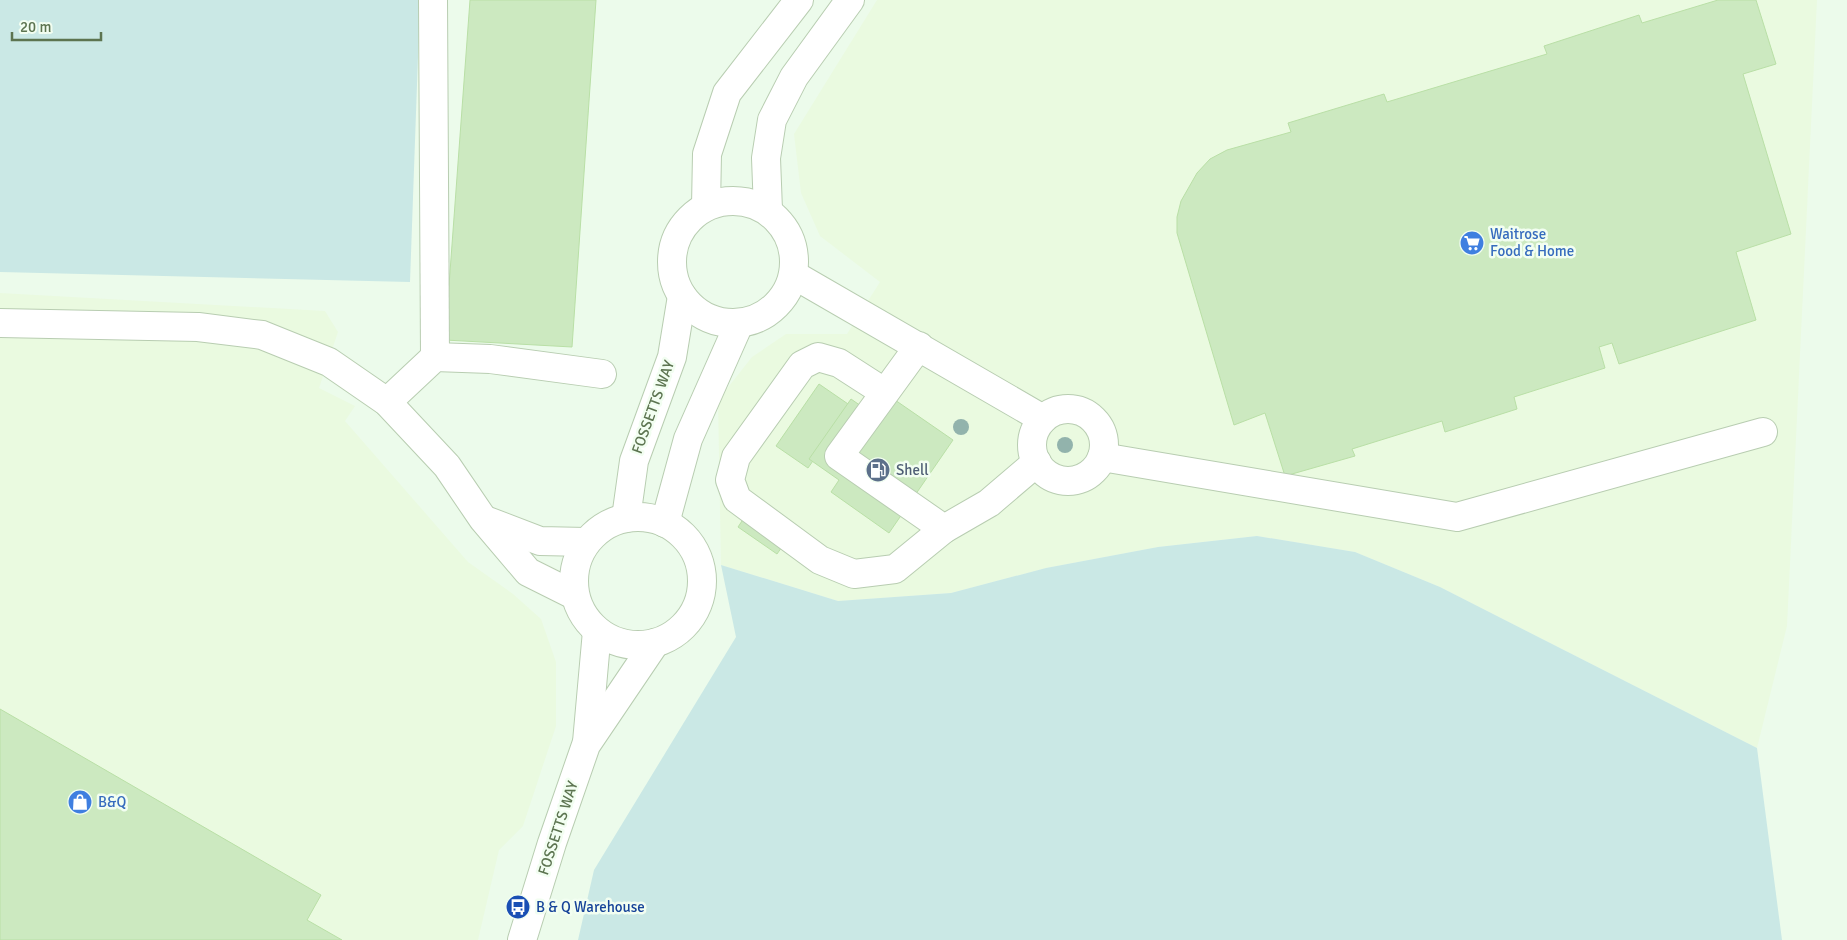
<svg xmlns="http://www.w3.org/2000/svg" width="1847" height="940" viewBox="0 0 1847 940" font-family="Signika,sans-serif">
	<style>
		.commercial { fill: #eafae0 }
		.green { fill: #cae8e5 }
		.building { fill: #cce9c0; stroke: #b9dfa6 }
		.lines { fill: none; stroke-linecap: round; stroke-linejoin: round }
		.minor-casing { stroke: #b8cdb1; stroke-width: 30 }
		.minor { stroke: #fff; stroke-width: 28 }
		.tree { fill: #92b3ac }
		.labels { text-anchor: middle; stroke-width: 5; stroke-linejoin: round; paint-order: stroke }
		.shop-label { font-size: 15px; fill: #366cbe; stroke: #f2fef1; text-anchor: start }
		.street-label { font-size: 15px; fill: #5c7450; stroke: #f2fef1 }
		.service-label { font-size: 15px; fill: #4e5e75; stroke: #f2fef1; text-anchor: start }
		.transit-label { font-size: 15px; fill: #164399; stroke: #f2fef1; text-anchor: start }
	</style>
	<rect width="100%" height="100%" fill="#ecfbeb"/>
	<!-- commercial -->
	<g class="commercial">
		<polygon points="877,0 1817,0 1787,626 1757,748 1440,587 1355,552 1257,536 1158,547 1046,568 951,593 838,601 721,565 718,400 752,357 786,334 847,334 880,282 820,236 801,193 794,134"/>
		<polygon points="0,293 325,311 338,332 319,388 355,406 345,421 468,562 513,594 541,619 556,662 556,726 523,826 499,850 478,940 0,940"/>
	</g>
	<!-- green -->
	<g class="green">
		<polygon points="0,0 420,0 410,282 0,272"/>
		<polygon points="1257,536 1355,552 1440,587 1757,748 1782,940 578,940 594,870 736,637 721,565 838,601 951,593 1046,568 1158,547"/>
	</g>
	<!-- building -->
	<g class="building">
		<polygon points="470,0 596,0 572,347 445,340"/>
		<polygon points="1718,0 1756,0 1776,64 1743,74 1791,234 1736,252 1756,320 1619,364 1612,343 1599,347 1605,368 1514,397 1517,409 1445,432 1442,421 1352,449 1355,456 1285,476 1265,413 1234,425 1177,233 1177,217 1181,201 1197,173 1210,159 1227,150 1291,132 1288,123 1384,94 1387,102 1547,54 1544,46 1639,15 1642,23"/>
		<polygon points="819,384 851,406 808,468 776,446"/>
		<polygon points="851,399 881,420 895,400 953,440 889,533 831,492 839,480 809,459"/>
		<polygon points="756,500 795,528 777,554 738,527"/>
		<polygon points="0,709 321,895 307,920 342,940 0,940"/>
	</g>
	<g class="lines">
		<defs>
			<g id="minor">
				<polyline points="433,0 435,357"/>
				<circle cx="733" cy="262" r="61"/>
				<polyline points="706,206 707,154 727,93 799,0"/>
				<polyline points="768,210 766,158 772,120 794,77 850,0"/>
				<polyline points="794,275 1043,419"/>
				<polyline points="0,323 198,327 262,335 329,362 387,402 447,466 483,519 528,572 574,595"/>
				<polyline points="919,346 839,456 944,529 989,503 1037,462"/>
				<polyline points="884,392 839,363 818,357 802,365 736,457 730,480 737,499 820,560 854,574 895,569 944,529"/>
				<polyline points="387,402 435,357 490,359 602,374"/>
				<circle cx="1068" cy="445" r="36"/>
				<polyline points="1102,457 1457,517 1763,432"/>
				<circle cx="638" cy="581" r="64"/>
				<polyline points="626,518 634,461 672,357 682,296"/>
				<polyline points="485,520 540,541 586,542"/>
				<polyline points="665,523 688,439 739,324"/>
				<polyline points="587,742 597,631"/>
				<polyline points="522,940 552,843 586,745 655,643"/>
			</g>
		</defs>
		<!-- minor casing -->
		<use href="#minor" class="minor-casing"/>
		<!-- minor -->
		<use href="#minor" class="minor"/>
	</g>
	<!-- trees -->
	<g class="tree">
		<circle cx="961" cy="427" r="8"/>
		<circle cx="1065" cy="445" r="8"/>
	</g>
	<!-- icons -->
	<defs>
		<symbol id="supermarket-disc" viewBox="-11 -11 22 22"><circle r="9.5" fill="#3f7fe0" stroke="#f2fef1"/><path d="M-6-5.5h2.5l.6 2H6L4.5 2H-2.5L-4.4-4H-6ZM-1.5 3.2a1.3 1.3 0 1 0 .1 0ZM3 3.2a1.3 1.3 0 1 0 .1 0Z" fill="#fff"/></symbol>
		<symbol id="fuel-disc" viewBox="-11 -11 22 22"><circle r="9.5" fill="#5c6f8a" stroke="#f2fef1"/><path d="M-5.5-6h7V0h2V4h1.3V-2.5L3-4.5l.8-.8L6-3V5H2.5V1h-1V6h-7ZM-4.2-4.7v3.2H.2V-4.7Z" fill="#fff"/></symbol>
		<symbol id="shop-disc" viewBox="-11 -11 22 22"><circle r="9.5" fill="#3f7fe0" stroke="#f2fef1"/><path d="M-5-2.5h2.3a2.7 3.5 0 0 1 5.4 0H5L5.5 6h-11ZM-1.5-2.5h3a1.5 2.3 0 0 0-3 0Z" fill="#fff"/></symbol>
		<symbol id="bus-disc" viewBox="-11 -11 22 22"><circle r="9.5" fill="#1a4fb4" stroke="#f2fef1"/><path d="M-5-6H5V4H4V6H2V4H-2V6H-4V4H-5ZM-3.5-4V0h7V-4ZM-3.5 1.2v1.5H-2V1.2ZM2 1.2v1.5H3.5V1.2Z" fill="#fff"/></symbol>
	</defs>
	<g fill-rule="evenodd">
		<use href="#supermarket-disc" x="1458" y="229" width="28" height="28"/>
		<use href="#fuel-disc" x="864" y="456" width="28" height="28"/>
		<use href="#shop-disc" x="66" y="788" width="28" height="28"/>
		<use href="#bus-disc" x="504" y="893" width="28" height="28"/>
	</g>
	<g class="labels">
		<!-- shop labels -->
		<g class="shop-label">
			<text x="1490" y="239">Waitrose<tspan x="1490" dy="17">Food &amp; Home</tspan></text>
			<text x="98" y="807">B&amp;Q</text>
		</g>
		<!-- street labels -->
		<g class="street-label">
			<text transform="translate(653 407) rotate(-70)" y="5">FOSSETTS WAY</text>
			<text transform="translate(558 828) rotate(-72)" y="5">FOSSETTS WAY</text>
		</g>
		<!-- service labels -->
		<g class="service-label">
			<text x="896" y="475">Shell</text>
		</g>
		<!-- transit labels -->
		<g class="transit-label">
			<text x="536" y="912">B &amp; Q Warehouse</text>
		</g>
	</g>
	<!-- scale -->
	<path d="M12 32v8h89v-8" fill="none" stroke="#5c7450" stroke-width="2.5"/>
	<text x="20" y="32" font-size="15" fill="#5c7450" stroke="#f2fef1" stroke-width="4" paint-order="stroke">20 m</text>
</svg>
